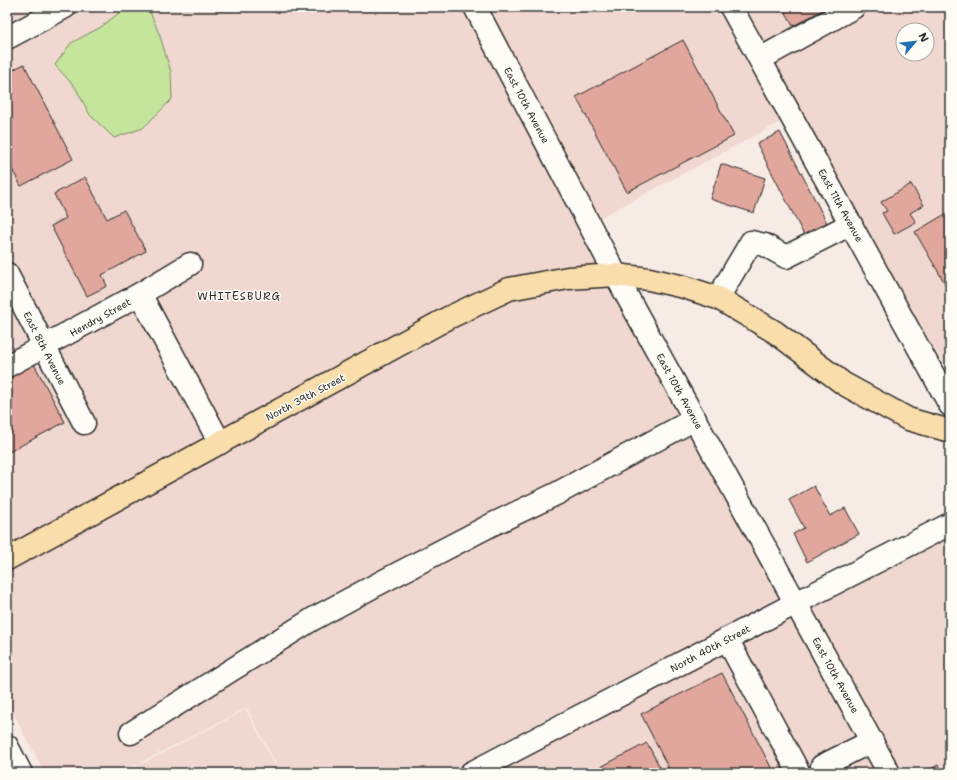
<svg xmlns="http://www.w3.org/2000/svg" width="957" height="780" viewBox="0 0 957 780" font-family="'Shantell Sans',sans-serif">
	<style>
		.built { fill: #f0d7cf; fill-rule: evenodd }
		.green { fill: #c5e59d; stroke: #788864 }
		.building { fill: #e1a79d; stroke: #2b2b2b }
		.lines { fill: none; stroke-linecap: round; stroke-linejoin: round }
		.minor-casing { stroke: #2b2b2b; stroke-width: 25 }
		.major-casing { stroke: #2b2b2b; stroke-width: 25 }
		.minor { stroke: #fdfcf7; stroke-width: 22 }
		.major { stroke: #f9ddab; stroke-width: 22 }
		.labels { text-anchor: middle; stroke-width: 3; stroke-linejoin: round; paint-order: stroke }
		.street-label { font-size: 10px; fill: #2b2b2b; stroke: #fdfcf7 }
		.neighbourhood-label { font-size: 11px; letter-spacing: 1px; fill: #2b2b2b; stroke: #fdfcf7 }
	</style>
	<rect width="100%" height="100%" fill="#f7ebe5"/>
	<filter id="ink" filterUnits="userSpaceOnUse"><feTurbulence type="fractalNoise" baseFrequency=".025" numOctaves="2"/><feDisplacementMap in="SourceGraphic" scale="8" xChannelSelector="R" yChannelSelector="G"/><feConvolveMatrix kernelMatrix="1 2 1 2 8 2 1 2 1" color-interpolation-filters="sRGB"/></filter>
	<g filter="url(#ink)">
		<!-- built -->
		<g class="built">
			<polygon points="7,7 471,7 884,773 281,773 247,708 120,773 45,773 7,702"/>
			<path d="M479 7H950V374L864 234 797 113 592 222ZM903 30H927V54H903Z"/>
			<polygon points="950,519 950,773 896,773 802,603"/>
			<polygon points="246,710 279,773 124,773"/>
		</g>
		<!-- green -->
		<polygon class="green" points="148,7 160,36 171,72 172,99 143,128 114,138 90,115 75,87 55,65 71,43 101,27 124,9"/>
		<!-- building -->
		<g class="building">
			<polygon points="783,7 828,7 793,26"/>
			<polygon points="683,40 734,136 627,192 576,97"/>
			<polygon points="24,64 73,159 21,186 7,160 7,73"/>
			<polygon points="780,132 827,223 804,235 757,144"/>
			<polygon points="721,164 765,178 754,213 710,199"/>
			<polygon points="85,177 107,219 124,210 146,251 102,275 107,286 87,296 51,226 66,218 54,194"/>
			<polygon points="911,184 924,205 910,213 916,222 894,234 882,213 887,211 881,202"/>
			<polygon points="947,213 950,218 950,292 915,232"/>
			<polygon points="34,364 65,422 7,453 7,379"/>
			<polygon points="814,486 830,516 845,508 859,534 807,562 793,534 804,528 789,500"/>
			<polygon points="722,673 774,773 671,773 641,714"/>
			<polygon points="647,743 663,773 589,773"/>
			<polygon points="938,765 942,773 923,773"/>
		</g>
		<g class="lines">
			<defs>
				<g id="minor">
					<polyline points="475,7 627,296 889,773"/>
					<polyline points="731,7 950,405"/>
					<polyline points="7,38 65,7"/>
					<polyline points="760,59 854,7"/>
					<polyline points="7,274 84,423"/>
					<polyline points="140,294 220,443"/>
					<polyline points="718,298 751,242 765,245 786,257 851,224"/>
					<polyline points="7,366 140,294 190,264"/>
					<polyline points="727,639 799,773"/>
					<polyline points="131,733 313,619 376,585 491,525 556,494 695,419"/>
					<polyline points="7,746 21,773"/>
					<polyline points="822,766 872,741"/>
					<polyline points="471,773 796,603 950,524"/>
				</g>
				<polyline id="major" points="7,559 448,318 509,289 568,278 616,275 649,279 684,287 718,298 775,332 844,384 908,419 950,431"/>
			</defs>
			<!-- minor casing -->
			<use href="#minor" class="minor-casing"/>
			<!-- major casing -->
			<use href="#major" class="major-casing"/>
			<!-- minor -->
			<use href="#minor" class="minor"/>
			<!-- major -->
			<use href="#major" class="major"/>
		</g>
	</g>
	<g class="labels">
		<!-- street labels -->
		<g class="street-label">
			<text transform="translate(527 105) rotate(62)" y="4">East 10th Avenue</text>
			<text transform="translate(841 205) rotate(61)" y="4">East 11th Avenue</text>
			<text transform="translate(100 317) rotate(-29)" y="4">Hendry Street</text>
			<text transform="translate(45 348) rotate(63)" y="4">East 8th Avenue</text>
			<text transform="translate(680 391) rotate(61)" y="4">East 10th Avenue</text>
			<text transform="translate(305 397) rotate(-28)" y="4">North 39th Street</text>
			<text transform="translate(710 648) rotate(-28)" y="4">North 40th Street</text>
			<text transform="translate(836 675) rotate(61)" y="4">East 10th Avenue</text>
		</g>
		<!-- neighbourhood labels -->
		<g class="neighbourhood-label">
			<text x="239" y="300">WHITESBURG</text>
		</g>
	</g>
	<!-- margin -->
	<rect width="957" height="780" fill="none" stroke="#fdfcf7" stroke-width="24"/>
	<rect x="12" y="12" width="933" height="756" fill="none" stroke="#2b2b2b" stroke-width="1.5" filter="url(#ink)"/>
	<!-- north arrow -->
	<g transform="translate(915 42) rotate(62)"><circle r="19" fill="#fdfcf7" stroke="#a9a8a5"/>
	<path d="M0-3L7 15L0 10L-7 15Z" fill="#1f6fb2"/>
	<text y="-6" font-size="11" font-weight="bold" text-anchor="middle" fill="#2b2b2b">N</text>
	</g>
</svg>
